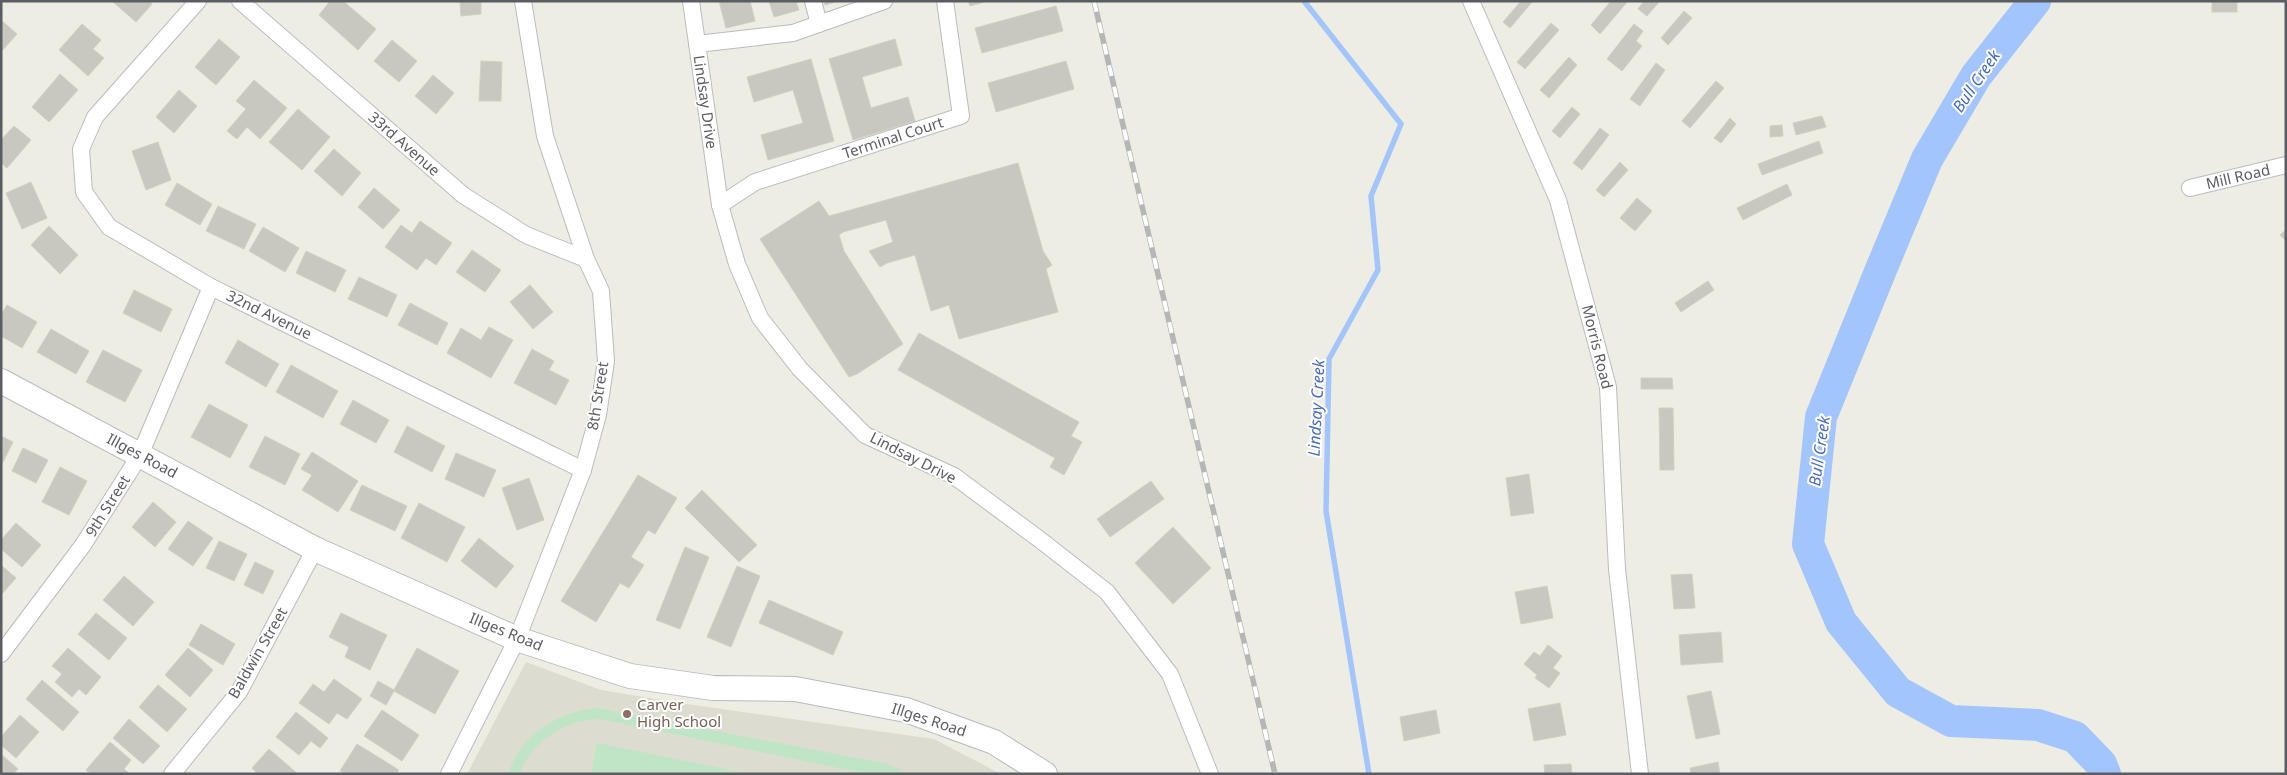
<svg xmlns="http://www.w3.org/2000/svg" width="2287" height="775" viewBox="0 0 2287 775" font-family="'Noto Sans',sans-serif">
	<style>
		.education { fill: #dddcd1 }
		.park { fill: #bfe5c6 }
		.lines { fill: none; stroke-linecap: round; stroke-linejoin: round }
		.stream { stroke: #a3c5fd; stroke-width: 5.5 }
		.river { stroke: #a3c5fd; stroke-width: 32 }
		.building { fill: #c8c7c0; stroke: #d2d0c1 }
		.street-casing { stroke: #babbc1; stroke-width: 18 }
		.secondary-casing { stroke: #b8bac1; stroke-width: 26 }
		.street { stroke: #fff; stroke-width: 16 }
		.secondary { stroke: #fff; stroke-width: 24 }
		.rail-casing { stroke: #b5b6b6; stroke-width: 5.5 }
		.rail { stroke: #fff; stroke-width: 4; stroke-dasharray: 11; stroke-linecap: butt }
		.education-dot { fill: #8d6e63; stroke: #fff; stroke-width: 2 }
		.labels { text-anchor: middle; stroke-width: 4; stroke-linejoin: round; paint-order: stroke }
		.street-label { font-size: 15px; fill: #5b5d63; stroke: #fff }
		.education-label { font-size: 15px; fill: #785e54; stroke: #fff; text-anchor: start }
		.water-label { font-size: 16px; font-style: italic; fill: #466ac0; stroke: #fff }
	</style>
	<rect width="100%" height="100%" fill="#edede3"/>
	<!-- education -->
	<polygon class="education" points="526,662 601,690 687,704 934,739 1001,774 467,774"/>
	<!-- park -->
	<g class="park">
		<path d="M597 708 888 764 908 774H868L600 719C566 720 531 741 520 774H508C521 734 558 712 597 708Z"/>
		<polygon points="597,743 750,774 591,774"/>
	</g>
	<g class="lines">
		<!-- stream -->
		<polyline class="stream" points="1304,1 1401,124 1371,196 1378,270 1329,359 1326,511 1369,774"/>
		<!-- river -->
		<polyline class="river" points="2035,1 1976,76 1927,159 1882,267 1821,417 1808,544 1841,622 1898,692 1951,721 2038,725 2075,737 2101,764 2105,774"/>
	</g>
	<!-- building -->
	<g class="building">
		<polygon points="112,1 149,1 152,4 136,22"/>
		<polygon points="330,1 343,1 376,29 358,50 319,15"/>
		<polygon points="449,1 481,1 481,14 461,16 460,2"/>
		<polygon points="719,1 750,1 755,21 726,28"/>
		<polygon points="769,1 796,1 799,10 774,17"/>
		<polygon points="824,1 838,1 825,5"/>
		<polygon points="968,1 988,1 970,6"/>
		<polygon points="1521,1 1533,1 1510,28 1503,22"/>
		<polygon points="1611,1 1628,1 1600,34 1591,25"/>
		<polygon points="1644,1 1660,1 1647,16 1638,9"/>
		<rect x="2212" y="1" width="25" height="11"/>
		<polygon points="1056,6 1063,31 982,53 975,28"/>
		<polygon points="1684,11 1692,18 1668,45 1661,38"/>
		<polygon points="1,20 17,34 1,52"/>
		<polygon points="1551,23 1559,30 1525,69 1517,62"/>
		<polygon points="82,24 101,40 93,49 104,58 88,76 59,50"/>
		<polygon points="1634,24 1643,31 1636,41 1642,46 1622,71 1607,59"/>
		<polygon points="219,39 240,57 216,85 195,67"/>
		<polygon points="895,39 902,65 862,77 871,108 908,97 915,121 853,140 829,59"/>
		<polygon points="392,40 417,61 399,82 374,61"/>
		<polygon points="1569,57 1577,65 1549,98 1540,90"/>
		<polygon points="811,59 834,141 768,160 761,135 803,123 793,90 754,102 747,77"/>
		<polygon points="481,61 502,62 501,101 479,101"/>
		<polygon points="1066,61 1074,89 996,112 988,83"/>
		<polygon points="1656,63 1665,70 1640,106 1630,99"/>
		<polygon points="60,74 78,90 49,122 32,107"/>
		<polygon points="433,75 454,93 436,114 415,96"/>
		<polygon points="254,80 287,108 260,139 247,127 237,139 227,131 246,109 236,101"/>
		<polygon points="1716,81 1724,88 1690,128 1682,121"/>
		<polygon points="179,90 197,106 174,133 156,117"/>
		<polygon points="1572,107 1580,114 1560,138 1552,131"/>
		<polygon points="298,109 330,137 302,170 269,142"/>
		<polygon points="1822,116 1826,127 1796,135 1793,123"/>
		<polygon points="1730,118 1736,124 1721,143 1714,138"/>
		<polygon points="1782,125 1783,136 1770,137 1770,126"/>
		<polygon points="14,126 31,140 7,168 1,163 1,140"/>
		<polygon points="1600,128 1609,135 1582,170 1573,163"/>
		<polygon points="1819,141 1823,153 1762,175 1758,164"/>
		<polygon points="158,142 171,180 146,190 132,151"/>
		<polygon points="334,149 361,173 342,196 314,171"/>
		<polygon points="1620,162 1628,170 1604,197 1596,190"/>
		<polygon points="1018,163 1043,251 1052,265 1046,269 1058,312 959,339 949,305 931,311 915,255 887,263 880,267 869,251 893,242 886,220 843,232 839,235 844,251 903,344 857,374 849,377 760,239 819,201 829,216"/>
		<polygon points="31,182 47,218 22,229 6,193"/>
		<polygon points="177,183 212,204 200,225 165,205"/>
		<polygon points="1787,184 1792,195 1743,220 1737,208"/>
		<polygon points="374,188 400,210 383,229 358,207"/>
		<polygon points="1637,198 1652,211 1635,231 1620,218"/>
		<polygon points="218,206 256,224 244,249 206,231"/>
		<polygon points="420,221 452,243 436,265 426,258 417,270 385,247 401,225 412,233"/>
		<polygon points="49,226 78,255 60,274 31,245"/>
		<polygon points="263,227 299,248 285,272 249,251"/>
		<polygon points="2286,230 2286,241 2280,235"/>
		<polygon points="472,250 501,270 485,292 456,272"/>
		<polygon points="306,251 346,270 335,292 296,273"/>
		<polygon points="359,277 397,295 387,317 348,299"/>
		<polygon points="1708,281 1714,290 1681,312 1675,303"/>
		<polygon points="530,285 553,312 533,329 510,302"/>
		<polygon points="134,290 172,309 161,332 123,313"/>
		<polygon points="410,303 448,323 437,345 398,325"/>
		<polygon points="7,305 37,322 22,348 1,336 1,315"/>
		<polygon points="489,327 513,340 491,378 447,353 461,328 481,340"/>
		<polygon points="51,329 89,351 76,374 37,352"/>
		<polygon points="919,333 1079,422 1071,436 1082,442 1064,475 1050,467 1055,458 898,370"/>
		<polygon points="238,340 279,364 266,387 225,363"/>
		<polygon points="532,349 554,361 549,370 569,380 556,405 514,383"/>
		<polygon points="103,350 142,370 125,402 86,382"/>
		<polygon points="291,365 338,391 323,418 276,392"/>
		<polygon points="1641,378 1672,378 1673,389 1641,389"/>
		<polygon points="353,400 389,420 376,443 340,424"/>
		<polygon points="209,404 248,425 230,458 191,437"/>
		<polygon points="1659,408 1673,408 1674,470 1660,470"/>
		<polygon points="407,426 445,446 432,472 394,452"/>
		<polygon points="1,436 13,442 1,466"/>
		<polygon points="265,436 300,454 285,485 249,467"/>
		<polygon points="23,448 48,460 36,483 12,471"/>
		<polygon points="312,452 358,481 338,512 302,490 312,475 301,469"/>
		<polygon points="456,453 496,470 484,497 445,479"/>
		<polygon points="60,467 87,481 69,515 42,502"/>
		<polygon points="1529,474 1534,513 1511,516 1506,478"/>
		<polygon points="638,475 677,498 655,534 648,530 631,557 644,565 629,588 620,583 596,622 561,601"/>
		<polygon points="529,478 544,520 517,530 502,488"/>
		<polygon points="1151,481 1164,499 1110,537 1097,519"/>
		<polygon points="362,485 407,506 395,531 350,510"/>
		<polygon points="702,490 757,545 739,562 685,508"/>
		<polygon points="153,502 176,522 155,547 132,527"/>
		<polygon points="419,503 465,527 447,562 401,538"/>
		<polygon points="188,521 213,538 193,566 168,549"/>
		<polygon points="16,523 41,545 22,567 1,549 1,540"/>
		<polygon points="1173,527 1211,568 1173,604 1135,563"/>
		<polygon points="479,538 514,566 496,588 461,561"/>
		<polygon points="219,541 247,554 234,581 206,568"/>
		<polygon points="685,547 709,557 680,629 656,620"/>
		<polygon points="255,562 274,571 263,594 244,585"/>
		<polygon points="1,565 16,578 1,595"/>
		<polygon points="737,566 760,576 731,647 707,637"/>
		<polygon points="1692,574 1695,608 1674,609 1671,575"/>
		<polygon points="124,576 154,602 133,626 103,600"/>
		<polygon points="1547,586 1553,618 1521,624 1515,592"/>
		<polygon points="769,600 843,632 833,655 759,623"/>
		<polygon points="96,613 127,638 109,660 78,634"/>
		<polygon points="341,613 387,635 370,670 345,657 349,647 329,637"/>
		<polygon points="201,624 235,644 223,665 189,645"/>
		<polygon points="1721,632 1723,662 1681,665 1679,635"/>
		<polygon points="1548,645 1562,656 1553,668 1560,673 1549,688 1535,678 1537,675 1524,664 1534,652 1540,656"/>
		<polygon points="68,648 101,677 86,695 79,689 72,697 55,682 62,674 52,666"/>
		<polygon points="188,648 213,670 190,697 165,675"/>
		<polygon points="417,648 459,671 435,714 394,691 386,705 370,696 378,681 394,690"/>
		<polygon points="334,679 362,699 347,719 337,713 329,724 299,703 313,684 324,692"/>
		<polygon points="42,680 79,712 63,731 26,699"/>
		<polygon points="158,685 187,709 167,732 139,707"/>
		<polygon points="1711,691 1720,734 1696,739 1687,696"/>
		<polygon points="1560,703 1566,735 1534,741 1528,709"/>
		<polygon points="382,710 419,735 402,761 364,736"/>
		<polygon points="1436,710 1440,733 1404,741 1400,717"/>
		<polygon points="296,712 328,738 320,748 311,741 299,755 276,737"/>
		<polygon points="20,715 39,732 16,758 1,745 1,737"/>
		<polygon points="129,719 160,746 143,764 113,738"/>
		<polygon points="110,742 131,760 124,769 130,774 91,774 86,770"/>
		<polygon points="357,744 399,770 396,774 345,774 340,771"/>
		<polygon points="269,749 298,774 258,774 252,768"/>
		<polygon points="1,754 18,769 13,774 1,774"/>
		<polygon points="1718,762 1720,774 1691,774 1690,768"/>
		<polygon points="1571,764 1572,774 1545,774 1544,765"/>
	</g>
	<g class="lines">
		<defs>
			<g id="street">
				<polyline points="198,1 95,117 81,149 84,192 109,227 211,287 583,470"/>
				<polyline points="240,1 463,195 526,235 586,259"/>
				<polyline points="691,1 720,205 737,264 760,318 800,369 865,435 954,476 1039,539 1107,592 1170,674 1210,774"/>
				<polyline points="813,1 819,24"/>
				<polyline points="1471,1 1558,200 1608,387 1617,569 1640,774"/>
				<polyline points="697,44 793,33 884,1"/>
				<polyline points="2190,188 2286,165"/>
				<polyline points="720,205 755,182 961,116 945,1"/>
				<polyline points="1,654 83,545 140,455 211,287"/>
				<polyline points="172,774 239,692 315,549"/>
				<polyline points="449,774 517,639 583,470 598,415 606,361 601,291 586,259 545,136 523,1"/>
			</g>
			<polyline id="secondary" points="1,381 315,549 517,639 630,676 713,688 795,689 906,710 994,742 1045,774"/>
		</defs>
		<!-- street casing -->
		<use href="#street" class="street-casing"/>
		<!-- secondary casing -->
		<use href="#secondary" class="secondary-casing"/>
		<!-- street -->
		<use href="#street" class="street"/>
		<!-- secondary -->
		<use href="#secondary" class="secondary"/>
		<defs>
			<polyline id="rail" points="1094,1 1275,774"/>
		</defs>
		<!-- rail casing -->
		<use href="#rail" class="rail-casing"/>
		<!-- rail -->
		<use href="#rail" class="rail"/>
	</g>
	<!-- markers -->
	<circle class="education-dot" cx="627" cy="714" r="5"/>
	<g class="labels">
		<!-- street labels -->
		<g class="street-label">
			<text transform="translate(705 102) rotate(82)" y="5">Lindsay Drive</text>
			<text transform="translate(893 138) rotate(-18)" y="5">Terminal Court</text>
			<text transform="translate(404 144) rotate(41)" y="5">33rd Avenue</text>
			<text transform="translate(2238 177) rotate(-13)" y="5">Mill Road</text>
			<text transform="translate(269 315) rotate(26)" y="5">32nd Avenue</text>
			<text transform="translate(1597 347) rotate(76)" y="5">Morris Road</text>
			<text transform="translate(598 396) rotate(-81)" y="5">8th Street</text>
			<text transform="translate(142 456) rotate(28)" y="5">Illges Road</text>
			<text transform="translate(913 458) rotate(27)" y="5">Lindsay Drive</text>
			<text transform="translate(108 506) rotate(-58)" y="5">9th Street</text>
			<text transform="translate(506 632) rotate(22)" y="5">Illges Road</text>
			<text transform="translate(258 653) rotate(-60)" y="5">Baldwin Street</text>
			<text transform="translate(929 720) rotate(18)" y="5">Illges Road</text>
		</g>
		<!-- education labels -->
		<g class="education-label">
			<text x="637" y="710">Carver<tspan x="637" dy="17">High School</tspan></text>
		</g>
		<!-- water labels -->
		<g class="water-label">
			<text transform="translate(1976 81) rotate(-56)" y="6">Bull Creek</text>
			<text transform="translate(1316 408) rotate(-87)" y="6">Lindsay Creek</text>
			<text transform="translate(1819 451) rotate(-82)" y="6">Bull Creek</text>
		</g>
	</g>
	<!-- border -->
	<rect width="2287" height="775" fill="none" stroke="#5b5d63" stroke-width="5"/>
</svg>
